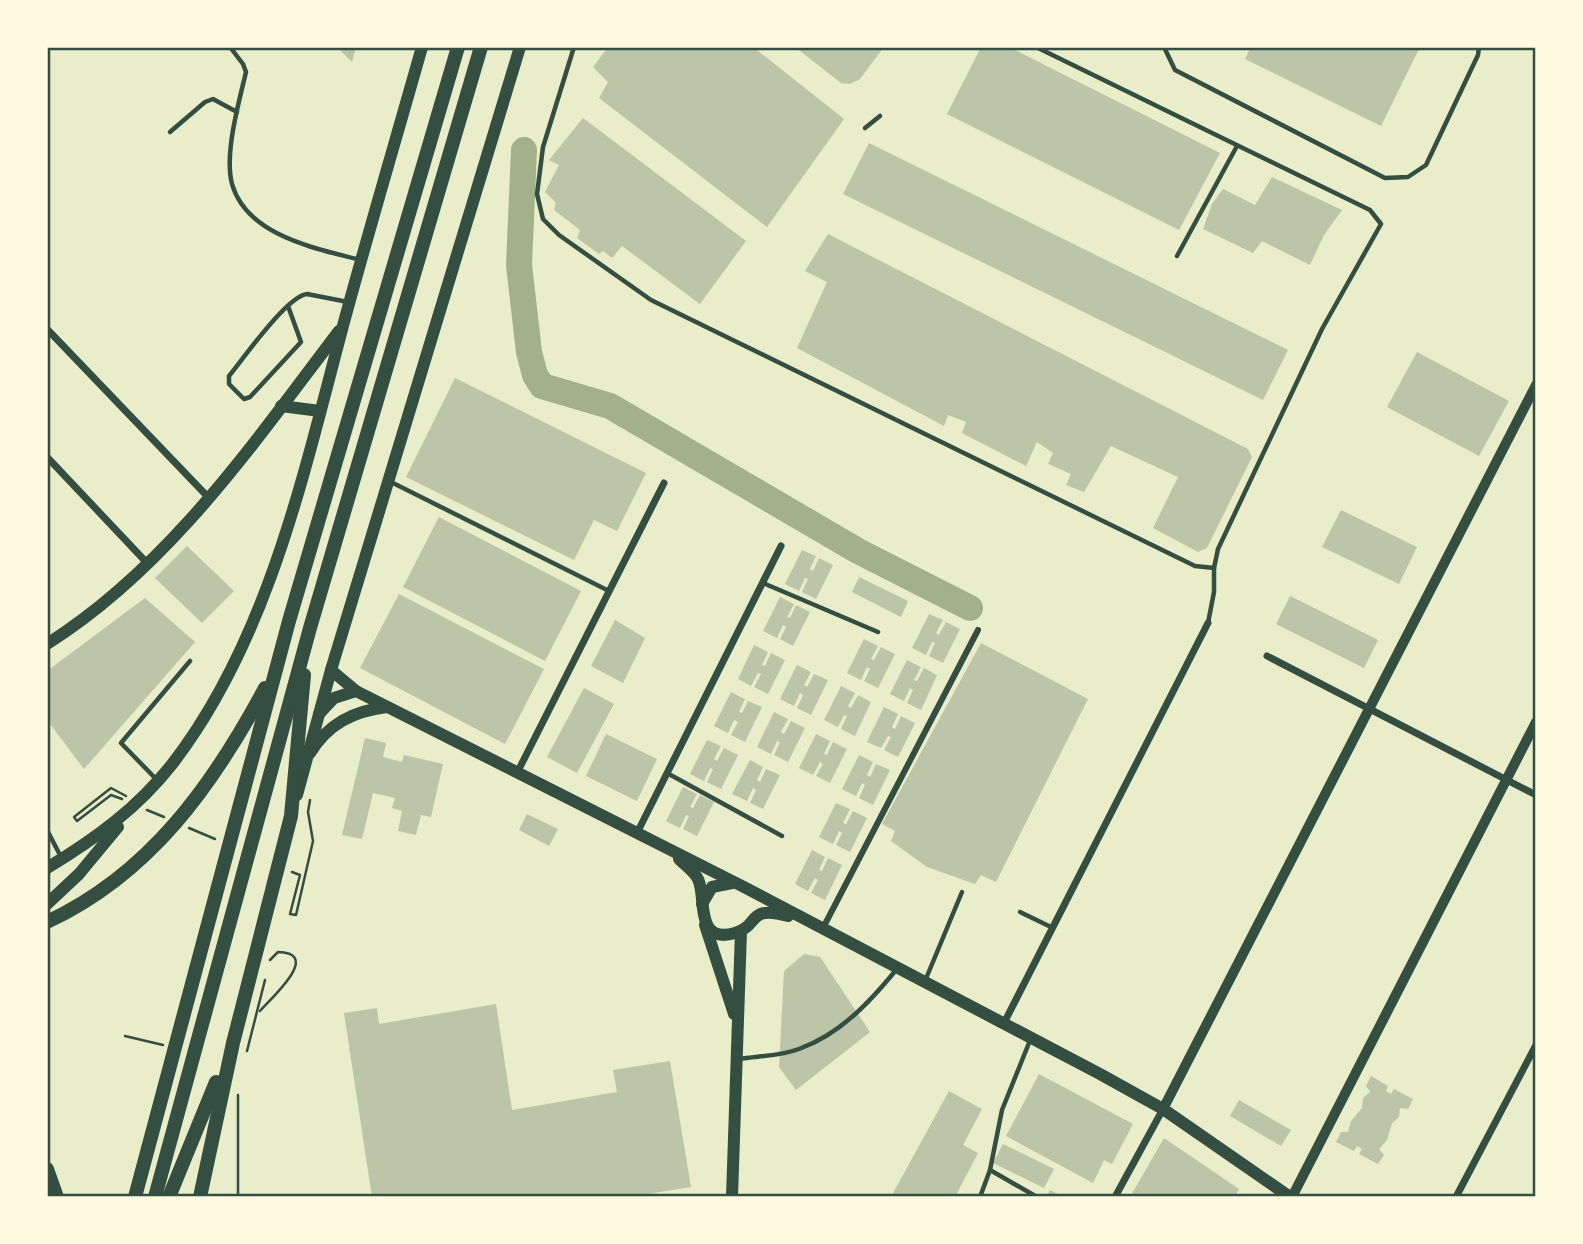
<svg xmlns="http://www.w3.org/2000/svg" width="1583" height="1244" viewBox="0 0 1583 1244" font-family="Barlow,sans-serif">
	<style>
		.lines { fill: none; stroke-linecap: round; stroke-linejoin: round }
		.river { stroke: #a3b18a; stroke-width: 26 }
		.building { fill: #bcc5a7 }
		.path { stroke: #344e41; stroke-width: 2.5 }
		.service { stroke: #344e41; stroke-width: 4.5 }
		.pedestrian { stroke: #344e41; stroke-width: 6 }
		.minor { stroke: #344e41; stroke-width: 7 }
		.tertiary { stroke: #344e41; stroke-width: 10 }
		.secondary { stroke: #344e41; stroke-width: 12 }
		.primary { stroke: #344e41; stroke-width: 12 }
		.motorway { stroke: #344e41; stroke-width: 14 }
		.neatline { fill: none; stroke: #344e41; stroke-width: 2.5 }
	</style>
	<rect width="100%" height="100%" fill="#e9edc9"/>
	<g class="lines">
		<!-- river -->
		<polyline class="river" points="524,150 519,265 529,352 535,375 542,386 610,406 858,551 970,608"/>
	</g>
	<!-- building -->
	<g class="building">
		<polygon points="337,47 356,47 352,62"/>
		<polygon points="608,47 753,47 844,119 767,227 599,98 608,82 593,67"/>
		<polygon points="795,47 884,47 859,80 849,84 841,83"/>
		<polygon points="981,47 1009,47 1220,153 1179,230 947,114"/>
		<polygon points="1251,47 1420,47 1381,126 1245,59"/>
		<polygon points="583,118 746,241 700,304 622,246 612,258 603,251 599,254 577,238 580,230 554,210 556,203 545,192 559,165 549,160"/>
		<polygon points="869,143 1288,350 1263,400 843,194"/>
		<polygon points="1272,177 1342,210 1324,235 1310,265 1262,241 1253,253 1203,229 1212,204 1223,189 1255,205"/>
		<polygon points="828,234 1248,449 1252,457 1207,548 1198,552 1153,528 1178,477 1111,446 1084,492 1066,485 1071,474 1048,464 1053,453 1037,442 1026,466 962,433 966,422 948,415 944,426 797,348 827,282 805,271"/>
		<polygon points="1417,352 1509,401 1479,456 1387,407"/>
		<polygon points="455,378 646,473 617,531 594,520 574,560 406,477"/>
		<polygon points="1341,510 1417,547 1399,584 1322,547"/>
		<polygon points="439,517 581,591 545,661 403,587"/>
		<polygon points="187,546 234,591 202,623 155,578"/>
		<polygon points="802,550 816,556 810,569 813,571 819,558 833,565 816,599 802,592 808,579 805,578 799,591 785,584"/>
		<polygon points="859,577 908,601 901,617 852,592"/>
		<polygon points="399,594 544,669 505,744 360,668"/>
		<polygon points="1290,596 1378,640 1364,668 1276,624"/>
		<polygon points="780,597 794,604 787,617 790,618 796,605 810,612 793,646 780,639 786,627 783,625 777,638 763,631"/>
		<polygon points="145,598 195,642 84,769 47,720 47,671"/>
		<polygon points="929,614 943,620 936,633 939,635 946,622 960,629 943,663 929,656 935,643 932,642 926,655 912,648"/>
		<polygon points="615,620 645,638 623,683 591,666"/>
		<polygon points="864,639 878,646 871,659 874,660 881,647 895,654 878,688 864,681 870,669 867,667 861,680 847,673"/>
		<polygon points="981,643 1088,699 996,882 981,875 975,884 927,867 891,841 895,831 882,824"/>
		<polygon points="754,645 768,652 762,665 765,666 771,653 785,660 768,694 754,687 761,674 758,673 751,686 738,679"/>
		<polygon points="907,660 921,667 914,680 917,681 924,668 937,675 921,710 907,703 913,690 910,688 904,701 890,694"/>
		<polygon points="797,665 811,672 804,685 807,687 814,674 828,680 811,715 797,708 803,695 800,693 794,706 780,699"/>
		<polygon points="841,686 855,693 848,706 851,708 858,695 871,702 855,736 841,729 847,716 844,715 838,727 824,720"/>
		<polygon points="584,688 614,704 577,773 547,757"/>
		<polygon points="731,692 745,699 739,712 742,713 748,701 762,707 745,742 731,735 738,722 734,720 728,733 714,726"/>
		<polygon points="884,707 898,714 892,727 895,729 901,716 915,723 898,757 884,750 891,737 888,736 881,748 867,742"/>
		<polygon points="774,712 788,719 781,732 784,734 791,721 805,728 788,762 774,755 780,742 777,741 771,754 757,747"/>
		<polygon points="606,734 657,759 637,801 586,776"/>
		<polygon points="816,734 830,741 824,754 827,755 833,742 847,749 830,783 816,776 823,764 820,762 813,775 799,768"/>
		<polygon points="365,738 386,743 383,757 402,762 404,755 443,764 431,817 421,815 416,835 398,831 402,811 392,808 395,798 373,793 362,839 342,835"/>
		<polygon points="707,740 721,746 714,759 717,761 724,748 738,755 721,789 707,782 713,769 710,768 704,781 690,774"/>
		<polygon points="859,755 873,762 867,775 870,777 876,764 890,770 873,805 859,798 865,785 862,783 856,796 842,789"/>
		<polygon points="750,760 763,767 757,780 760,782 766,769 780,775 763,809 750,803 756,790 753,788 747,801 732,794"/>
		<polygon points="683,787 697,794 690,807 693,808 700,795 714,802 697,836 683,829 689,816 686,815 680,828 666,821"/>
		<polygon points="836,803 850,809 843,823 846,824 853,811 867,818 850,852 836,845 842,833 839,831 833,844 819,837"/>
		<polygon points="527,814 558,829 549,846 519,830"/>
		<polygon points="812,850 825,857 819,870 822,871 828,858 842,865 825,900 811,893 818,880 815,878 808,891 795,884"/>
		<polygon points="804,954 820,957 870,1032 796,1090 779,1067 784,971"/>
		<polygon points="496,1004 512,1110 617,1092 613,1070 670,1061 691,1187 629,1197 372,1197 344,1013 377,1008 379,1024"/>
		<polygon points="1039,1074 1133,1124 1112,1164 1104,1160 1093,1183 1006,1136"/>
		<polygon points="1371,1076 1388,1086 1386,1091 1391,1094 1394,1089 1413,1099 1408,1109 1400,1108 1399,1117 1392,1123 1387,1140 1379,1149 1384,1155 1378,1164 1359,1154 1362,1149 1357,1146 1354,1151 1336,1142 1341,1132 1348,1132 1351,1121 1362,1108 1363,1098 1370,1092 1366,1086"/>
		<polygon points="949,1091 982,1109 963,1145 978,1153 955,1197 891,1197"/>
		<polygon points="1239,1100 1291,1130 1281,1146 1230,1116"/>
		<polygon points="1164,1138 1239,1189 1235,1197 1130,1197"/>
		<polygon points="1003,1144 1054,1169 1044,1188 993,1163"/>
		<polygon points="1050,1190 1054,1192 1063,1197 1046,1197"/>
	</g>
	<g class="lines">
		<!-- path -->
		<g class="path">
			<polyline points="122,799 111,795 77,821 74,817 111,788 126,796"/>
			<polyline points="147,810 164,817"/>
			<polyline points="189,828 215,839"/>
			<polyline points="292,872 300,875 290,914 296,915 313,841 308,812 310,800"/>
			<path d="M260 1011C270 999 323 953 278 952L270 960"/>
			<polyline points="125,1036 163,1045"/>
			<polyline points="247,1051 265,980"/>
			<polyline points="238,1197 238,1095"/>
		</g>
		<!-- service -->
		<g class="service">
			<path d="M230 47 243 64 246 72C239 102 224 154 232 184 247 236 315 248 360 260"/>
			<polyline points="574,47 543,147 537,194 543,219 559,235 651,300 1195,566 1214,568 1218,549 1322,329 1381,224 1370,210 1036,47"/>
			<polyline points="1164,47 1175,70 1385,178 1408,177 1426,165 1478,55 1479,47"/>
			<polyline points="865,128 880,116"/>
			<polyline points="170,132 205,102 213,99 237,112"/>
			<polyline points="1177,256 1237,146"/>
			<path d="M288 306 301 342 250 397 244 399 229 384V376C243 359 287 296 307 294L348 302"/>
			<polyline points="389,481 609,591"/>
			<polyline points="763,583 878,632"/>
			<polyline points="1208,623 1214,592 1214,568"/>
			<polyline points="667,773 782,836"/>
			<polyline points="157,780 121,743 190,661"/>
			<polyline points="47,830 61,857"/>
			<polyline points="1020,912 1053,928"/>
			<polyline points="925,981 962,892"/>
			<path d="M739 1059C758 1056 781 1056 799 1049 840 1034 869 1003 896 970"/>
			<polyline points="990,1170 1037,1197"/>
			<polyline points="980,1197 990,1170 1002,1110 1031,1038"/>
		</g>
		<!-- pedestrian -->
		<polyline class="pedestrian" points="823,928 978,630"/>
		<!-- minor -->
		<g class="minor">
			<polyline points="47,329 208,497"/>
			<polyline points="47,457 148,564"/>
			<polyline points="1267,656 1536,795"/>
			<polyline points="517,773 664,483"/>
			<polyline points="637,833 781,546"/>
			<polyline points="1004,1023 1208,623"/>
			<polyline points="1115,1197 1163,1109"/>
			<polyline points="1456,1197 1536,1045"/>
		</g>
		<!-- tertiary -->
		<g class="tertiary">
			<polyline points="1163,1109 1536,385"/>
			<polyline points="1292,1197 1536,722"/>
		</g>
		<!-- secondary -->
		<g class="secondary">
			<polyline points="331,670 356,691 742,886 1100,1074 1163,1109 1290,1197"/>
			<polyline points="319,714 334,698 356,691"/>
			<path d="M310 753C328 724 353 711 387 707"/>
			<path d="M679 859C685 865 695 872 698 879 707 897 694 945 735 933 761 925 746 905 788 916"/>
			<polyline points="702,904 712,887 732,883"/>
			<polyline points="705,925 734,1014"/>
			<polyline points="732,1197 741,931"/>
		</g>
		<!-- primary -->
		<g class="primary">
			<polyline points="281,406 320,411"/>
			<path d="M47 644C168 568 253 444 339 331"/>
			<polyline points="297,795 331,670 520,47"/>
			<path d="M47 868C95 839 138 808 173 763 269 638 304 472 344 322 369 230 396 139 422 47"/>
			<polyline points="47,904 79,874 118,827"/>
		</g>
		<!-- motorway -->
		<g class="motorway">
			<path d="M47 922C150 874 213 785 265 688"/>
			<polyline points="47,1169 57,1197"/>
			<polyline points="135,1197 289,621 458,47"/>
			<polyline points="155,1197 310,628 481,47"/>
			<polyline points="169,1197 216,1082"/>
			<polyline points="200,1197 233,1043 291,816 304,675"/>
		</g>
	</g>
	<!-- border -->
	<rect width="1583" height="1244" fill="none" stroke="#fefae0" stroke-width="98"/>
	<rect x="49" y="49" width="1485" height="1146" class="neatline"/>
</svg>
